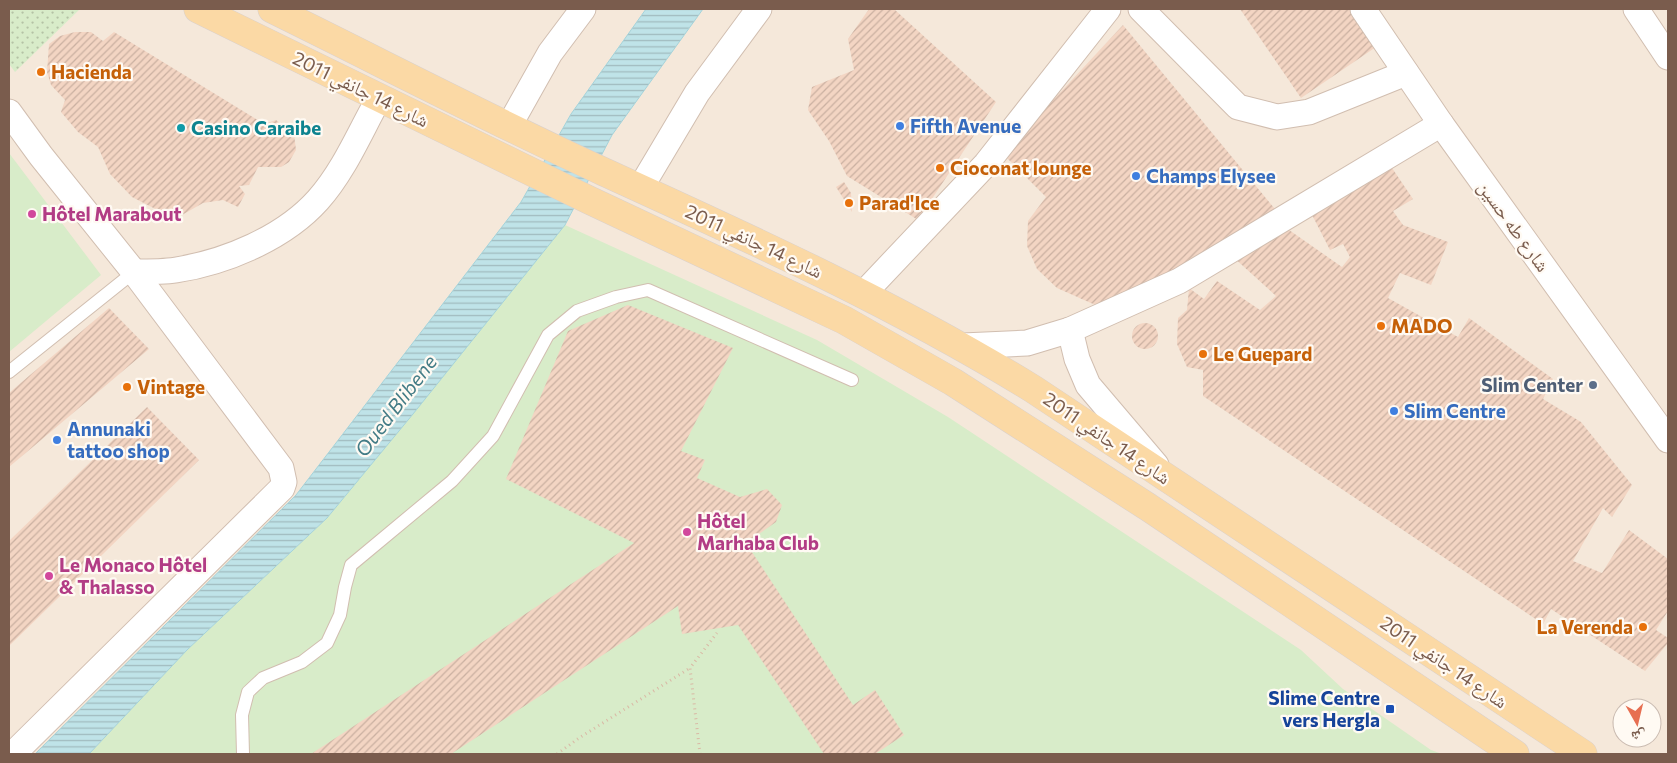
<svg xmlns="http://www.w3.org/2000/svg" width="1677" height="763" viewBox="0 0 1677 763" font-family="Commissioner,'Noto Naskh Arabic',sans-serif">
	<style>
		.residential { fill: #f5e8da; fill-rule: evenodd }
		.grass { fill: url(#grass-dots) }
		.garden { fill: #d8ecc9 }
		.water { fill: url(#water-rules); stroke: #a5d3da }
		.building { fill: url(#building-hatch) }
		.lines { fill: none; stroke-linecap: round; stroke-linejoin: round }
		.lane-casing { stroke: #d1beb0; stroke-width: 14 }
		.street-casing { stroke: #d1beb0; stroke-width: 27 }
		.primary-casing { stroke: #dad1cd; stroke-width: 29 }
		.path { stroke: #d9b8a5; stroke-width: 3; stroke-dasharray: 1 4; stroke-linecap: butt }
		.lane { stroke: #fff; stroke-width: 12 }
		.street { stroke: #fff; stroke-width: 25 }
		.primary { stroke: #fbd9a5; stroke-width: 28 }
		.food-dot { fill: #e8710a; stroke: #fffaf3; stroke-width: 2 }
		.shop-dot { fill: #3f7fe0; stroke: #fffaf3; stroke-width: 2 }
		.culture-dot { fill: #0f9aa8; stroke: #fffaf3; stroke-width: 2 }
		.hotel-dot { fill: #d1479c; stroke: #fffaf3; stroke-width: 2 }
		.service-dot { fill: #5c6f8a; stroke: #fffaf3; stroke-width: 2 }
		.transit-dot { fill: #1a4fb4; stroke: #fffaf3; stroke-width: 2 }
		.labels { text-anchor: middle; stroke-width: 4.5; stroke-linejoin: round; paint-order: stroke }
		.food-label { font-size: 19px; font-weight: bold; fill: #c56008; stroke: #fffaf3; text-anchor: start }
		.street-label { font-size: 19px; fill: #7a5c4d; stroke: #fffaf3 }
		.shop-label { font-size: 19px; font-weight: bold; fill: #366cbe; stroke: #fffaf3; text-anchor: start }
		.culture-label { font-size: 19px; font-weight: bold; fill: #0d838f; stroke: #fffaf3; text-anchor: start }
		.hotel-label { font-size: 19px; font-weight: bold; fill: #b23c85; stroke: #fffaf3; text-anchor: start }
		.service-label { font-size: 19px; font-weight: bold; fill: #4e5e75; stroke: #fffaf3; text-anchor: end }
		.transit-label { font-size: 19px; font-weight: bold; fill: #164399; stroke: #fffaf3; text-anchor: end }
		.water-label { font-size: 20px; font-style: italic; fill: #437c86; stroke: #fffaf3 }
	</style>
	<defs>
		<pattern id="grass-dots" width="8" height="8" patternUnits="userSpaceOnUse" patternTransform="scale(1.25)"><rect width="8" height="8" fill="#d8ecc9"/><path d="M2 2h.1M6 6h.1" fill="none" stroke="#b4c2a5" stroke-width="1.8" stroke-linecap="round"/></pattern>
		<pattern id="water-rules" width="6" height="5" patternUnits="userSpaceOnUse" patternTransform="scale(1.25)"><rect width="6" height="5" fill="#bfe3e8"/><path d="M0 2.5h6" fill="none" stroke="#a0bbbe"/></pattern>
		<pattern id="building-hatch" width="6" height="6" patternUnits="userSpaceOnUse" patternTransform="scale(1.25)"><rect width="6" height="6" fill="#f3d5c3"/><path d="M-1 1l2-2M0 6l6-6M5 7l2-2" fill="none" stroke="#cab0a1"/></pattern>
	</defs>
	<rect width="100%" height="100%" fill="#fdf6ec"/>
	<!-- residential -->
	<path class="residential" d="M9 9H1668V754H9ZM1622 708H1652V738H1622Z"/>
	<!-- grass -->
	<polygon class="grass" points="9,9 80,9 15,72 9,64"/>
	<!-- garden -->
	<g class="garden">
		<polygon points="9,153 101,275 9,352"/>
		<polygon points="565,225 817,340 948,417 1301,650 1343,689 1431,750 1442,754 89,754 187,650 327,518"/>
	</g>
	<!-- water -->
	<polygon class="water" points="646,9 703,9 612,135 565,225 413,414 327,518 187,650 89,754 35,754 296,495 521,202 571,114"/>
	<!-- building -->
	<g class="building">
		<polygon points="869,9 894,9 996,102 918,220 847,176 829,141 808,110 812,87 854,70 848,39"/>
		<polygon points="1240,9 1349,9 1376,47 1301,98"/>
		<polygon points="1123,25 1279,214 1109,311 1057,288 1037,269 1027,246 1028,221 1046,197 1003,154"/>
		<polygon points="75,32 91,32 103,41 114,32 264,124 276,120 294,134 296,150 289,162 281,167 258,167 249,185 239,186 245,194 238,207 223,200 203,203 175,219 132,197 110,174 98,147 78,132 61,112 65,100 51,85 47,72 49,44 60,36"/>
		<polygon points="1388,162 1413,199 1393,211 1403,225 1448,242 1431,285 1400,273 1388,298 1458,337 1469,318 1553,379 1543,399 1581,422 1632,485 1612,517 1603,508 1573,561 1602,573 1629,530 1668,559 1668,611 1656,630 1668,638 1668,643 1645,671 1551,609 1543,624 1203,396 1203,370 1187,367 1177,344 1178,318 1187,310 1189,288 1204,299 1217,281 1260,310 1276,296 1232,256 1282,225 1342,267 1350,257 1343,244 1330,250 1309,209"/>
		<polygon points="844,182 851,193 852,212 836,187"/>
		<polygon points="628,305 733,348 681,451 705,460 697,478 740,497 767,489 782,505 776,522 746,543 853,705 875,690 904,735 875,754 824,754 738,625 682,634 678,606 451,754 311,754 634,543 506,479 568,331"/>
		<polygon points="109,308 149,349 9,467 9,393"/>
		<circle cx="1145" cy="336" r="13"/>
		<polygon points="147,407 199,460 9,646 9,541"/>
	</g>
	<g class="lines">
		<defs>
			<g id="lane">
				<polyline points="9,372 134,272"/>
				<polyline points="243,754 242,715 248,692 263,678 302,662 327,643 340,615 345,587 351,565 452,481 493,436 548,335 577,311 616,297 648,290 852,380"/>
			</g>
			<g id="street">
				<polyline points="1141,9 1238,107 1277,117 1309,112 1406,73"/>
				<polyline points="1363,9 1441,124 1668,440"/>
				<polyline points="1636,9 1668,57"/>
				<polyline points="9,112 41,156 134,272 281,468 284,482 282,488 13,754"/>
				<polyline points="509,126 550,53 583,9"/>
				<polyline points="641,187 697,93 759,9"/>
				<path d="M134 272C148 272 163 272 176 270 226 262 284 238 318 200 344 171 360 132 379 98"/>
				<polyline points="864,293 986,164 1108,9"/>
				<polyline points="1070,330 1077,359 1088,385 1156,465"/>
				<polyline points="963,346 1027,343 1070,330 1179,281 1441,124"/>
			</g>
			<g id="primary">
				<polyline points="198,9 589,200 844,320 953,382 1148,507 1515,754"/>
				<path d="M272 9C382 63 491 120 602 171 749 238 895 304 1033 389L1583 754"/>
			</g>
		</defs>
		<!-- lane casing -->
		<use href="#lane" class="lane-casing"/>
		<!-- street casing -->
		<use href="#street" class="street-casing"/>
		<!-- primary casing -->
		<use href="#primary" class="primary-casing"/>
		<!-- path -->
		<g class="path">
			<polyline points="557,754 579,738 690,668"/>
			<polyline points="700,754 690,668 717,633"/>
		</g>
		<!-- lane -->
		<use href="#lane" class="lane"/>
		<!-- street -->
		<use href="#street" class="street"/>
		<!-- primary -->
		<use href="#primary" class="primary"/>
	</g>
	<!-- markers -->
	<g class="food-dot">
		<circle cx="41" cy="72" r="5"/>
		<circle cx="940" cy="168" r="5"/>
		<circle cx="849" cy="203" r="5"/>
		<circle cx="1381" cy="326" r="5"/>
		<circle cx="1203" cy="354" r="5"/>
		<circle cx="127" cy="387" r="5"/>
		<circle cx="1643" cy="627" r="5"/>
	</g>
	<g class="shop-dot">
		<circle cx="900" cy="126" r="5"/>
		<circle cx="1136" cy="176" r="5"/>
		<circle cx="1394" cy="411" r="5"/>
		<circle cx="57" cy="440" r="5"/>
	</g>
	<circle class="culture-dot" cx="181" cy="128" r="5"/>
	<g class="hotel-dot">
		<circle cx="32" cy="214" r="5"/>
		<circle cx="687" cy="532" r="5"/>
		<circle cx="49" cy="576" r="5"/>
	</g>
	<circle class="service-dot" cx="1593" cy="385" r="5"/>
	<rect class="transit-dot" x="1385" y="704" width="10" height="10" rx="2.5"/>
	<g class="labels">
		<!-- food labels -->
		<g class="food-label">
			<text x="51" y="79">Hacienda</text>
			<text x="950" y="175">Cioconat lounge</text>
			<text x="859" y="210">Parad'Ice</text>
			<text x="1391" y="333">MADO</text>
			<text x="1213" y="361">Le Guepard</text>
			<text x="137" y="394">Vintage</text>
			<text x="1633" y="634" text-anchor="end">La Verenda</text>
		</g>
		<!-- street labels -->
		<g class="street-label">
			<text transform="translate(361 89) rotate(26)" y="7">شارع 14 جانفي 2011</text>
			<text transform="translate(1514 226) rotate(54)" y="7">شارع طه حسين</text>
			<text transform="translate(754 241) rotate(25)" y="7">شارع 14 جانفي 2011</text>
			<text transform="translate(1107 438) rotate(34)" y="7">شارع 14 جانفي 2011</text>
			<text transform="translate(1444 662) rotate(34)" y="7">شارع 14 جانفي 2011</text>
		</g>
		<!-- shop labels -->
		<g class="shop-label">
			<text x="910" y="133">Fifth Avenue</text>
			<text x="1146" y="183">Champs Elysee</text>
			<text x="1404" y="418">Slim Centre</text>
			<text x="67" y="436">Annunaki<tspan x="67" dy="22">tattoo shop</tspan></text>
		</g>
		<!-- culture labels -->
		<g class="culture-label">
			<text x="191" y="135">Casino Caraibe</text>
		</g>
		<!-- hotel labels -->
		<g class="hotel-label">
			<text x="42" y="221">Hôtel Marabout</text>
			<text x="697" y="528">Hôtel<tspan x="697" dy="22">Marhaba Club</tspan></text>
			<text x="59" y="572">Le Monaco Hôtel<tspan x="59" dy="22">&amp; Thalasso</tspan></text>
		</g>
		<!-- service labels -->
		<g class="service-label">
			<text x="1583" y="392">Slim Center</text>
		</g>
		<!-- transit labels -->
		<g class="transit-label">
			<text x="1380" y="705">Slime Centre<tspan x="1380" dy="22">vers Hergla</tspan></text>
		</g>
		<!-- water labels -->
		<g class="water-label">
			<text transform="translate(396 406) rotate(-53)" y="7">Oued Blibene</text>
		</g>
	</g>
	<!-- border -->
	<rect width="1677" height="763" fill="none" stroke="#7a5c4d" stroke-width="20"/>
	<!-- north arrow -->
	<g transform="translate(1637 723) rotate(172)"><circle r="24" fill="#fffaf3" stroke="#cabbb1"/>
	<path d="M0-4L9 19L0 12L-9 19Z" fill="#e76f51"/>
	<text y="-8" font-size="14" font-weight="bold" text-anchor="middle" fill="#7a5c4d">ش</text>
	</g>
</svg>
